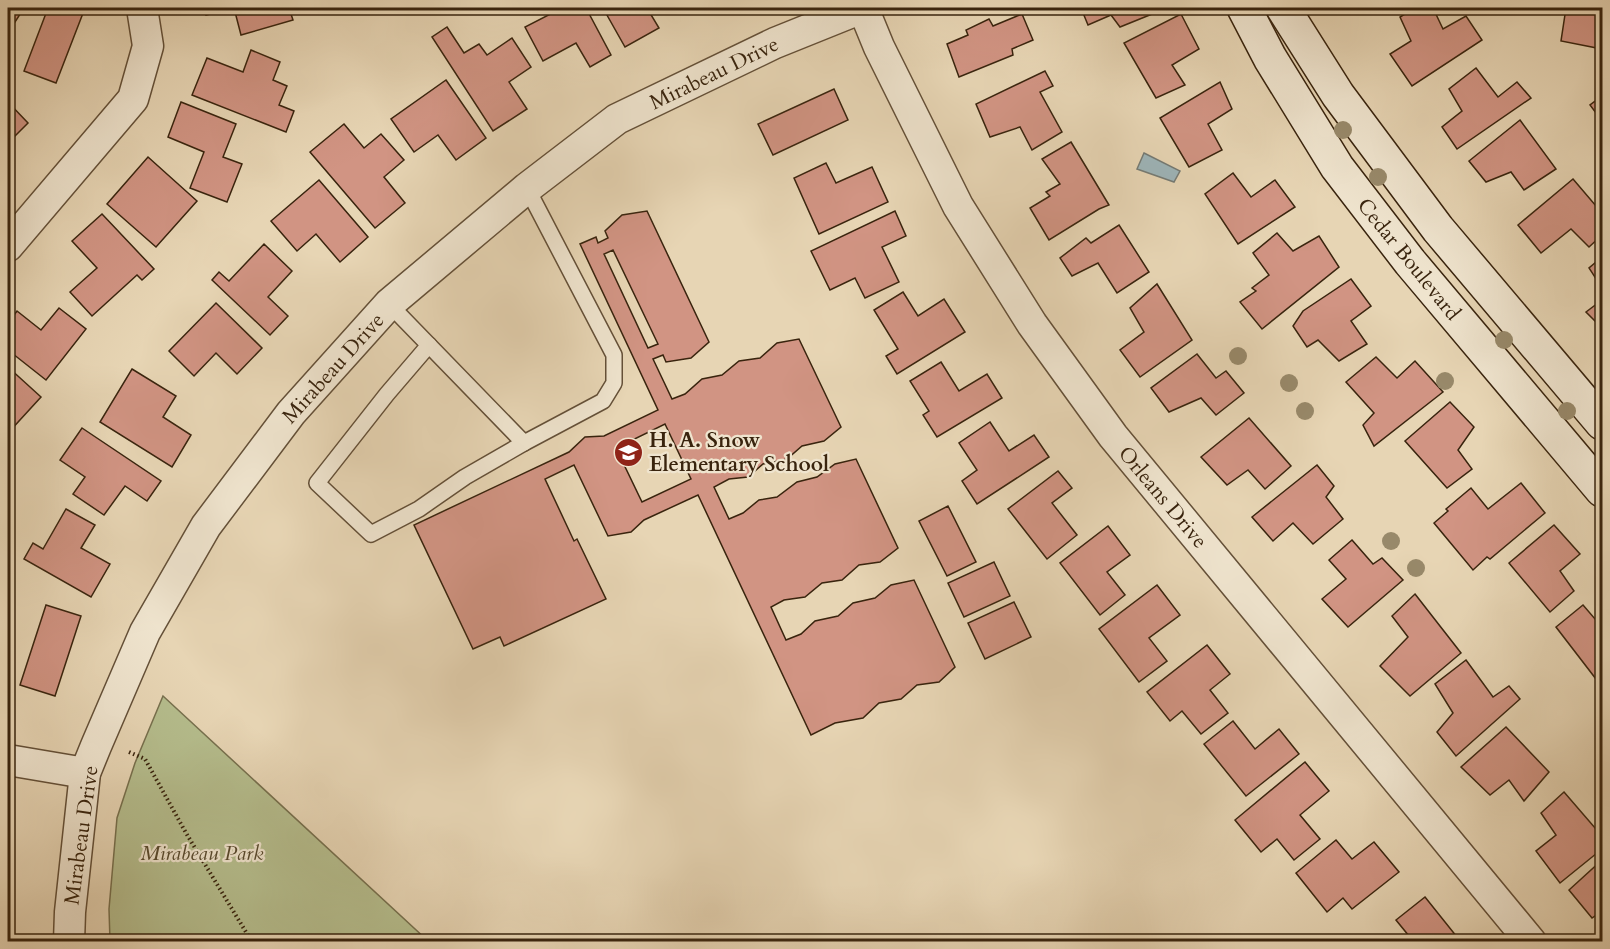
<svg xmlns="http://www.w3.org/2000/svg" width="1610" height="949" viewBox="0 0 1610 949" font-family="Cardo,serif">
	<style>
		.green { fill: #b5bd8d; stroke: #77704e; stroke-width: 1.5 }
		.water { fill: #9db5b9; stroke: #757b75; stroke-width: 1.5 }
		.building { fill: #d19483; stroke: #39240e; stroke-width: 1.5; fill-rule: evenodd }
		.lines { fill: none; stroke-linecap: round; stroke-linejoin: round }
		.lane-casing { stroke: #645038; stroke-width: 18 }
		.street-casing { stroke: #645038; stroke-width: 33 }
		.secondary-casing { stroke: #39240e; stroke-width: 36 }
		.path { stroke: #39240e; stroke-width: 4; stroke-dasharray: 1.5 3; stroke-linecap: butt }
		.lane { stroke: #efe4ce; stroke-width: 15 }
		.street { stroke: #efe4ce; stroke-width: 30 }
		.secondary { stroke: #efe4ce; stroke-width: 33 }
		.tree { fill: #98896a }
		.labels { text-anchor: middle; stroke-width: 4.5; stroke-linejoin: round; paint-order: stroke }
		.street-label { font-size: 21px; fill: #39240e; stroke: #efe4ce }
		.poi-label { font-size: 21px; font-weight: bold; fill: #39240e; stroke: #efe4ce; text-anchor: start }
		.park-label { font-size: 21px; font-style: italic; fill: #584a2e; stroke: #efe4ce }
	</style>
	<rect width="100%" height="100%" fill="#e7d5b4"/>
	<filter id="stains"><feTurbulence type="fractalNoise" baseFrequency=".00333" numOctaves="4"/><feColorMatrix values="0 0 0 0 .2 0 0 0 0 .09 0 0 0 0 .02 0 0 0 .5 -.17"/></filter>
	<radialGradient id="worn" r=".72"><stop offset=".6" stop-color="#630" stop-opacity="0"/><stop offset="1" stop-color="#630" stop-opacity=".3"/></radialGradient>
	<!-- green -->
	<polygon class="green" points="163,696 428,941 110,941 109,909 117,818 135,763"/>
	<!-- water -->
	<polygon class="water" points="1144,153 1180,171 1174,182 1137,169"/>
	<!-- building -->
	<g class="building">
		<polygon points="8,8 24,8 8,33"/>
		<polygon points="48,8 85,8 56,83 24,71"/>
		<polygon points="204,8 289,8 293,20 241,35 234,8 206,15"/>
		<polygon points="562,8 586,8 611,55 590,67 576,43 543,61 525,27"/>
		<polygon points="603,8 647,8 659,28 625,47"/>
		<polygon points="1081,8 1167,8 1120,27 1111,15 1088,25"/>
		<polygon points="1415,8 1433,8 1443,29 1466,16 1482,40 1412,86 1390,54 1411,41 1400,17"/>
		<polygon points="1566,8 1602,8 1602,49 1561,41"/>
		<polygon points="1022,14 1033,40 1012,49 1013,55 959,77 947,44 968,35 966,30 989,19 993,26"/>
		<polygon points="1181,14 1199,49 1172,65 1185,85 1156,98 1124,43"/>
		<polygon points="447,27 464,53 479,44 487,55 512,38 531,67 509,82 527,109 493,131 432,37"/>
		<polygon points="251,50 280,62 273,80 287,86 279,105 294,111 286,132 192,95 207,58 243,72"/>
		<polygon points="1476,68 1498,97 1517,82 1531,98 1457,149 1442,127 1462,111 1449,89"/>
		<polygon points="1045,71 1053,86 1040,92 1062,132 1032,150 1020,127 990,137 976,104"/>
		<polygon points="446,80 486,138 456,160 438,135 414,152 391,119"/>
		<polygon points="1220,82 1232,109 1208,124 1222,150 1189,167 1160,118"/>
		<polygon points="834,89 848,120 773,155 758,124"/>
		<polygon points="1602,96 1602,121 1590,105"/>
		<polygon points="8,102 28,123 8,143"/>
		<polygon points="181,102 236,124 223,157 242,164 227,202 190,188 204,152 168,137"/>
		<polygon points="1520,120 1556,169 1524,190 1511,172 1486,182 1469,161"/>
		<polygon points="344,124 364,148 381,134 404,160 384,177 405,203 375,228 310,152"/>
		<polygon points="1071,142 1109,205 1099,209 1049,240 1030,208 1050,196 1046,192 1060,184 1042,159"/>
		<polygon points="148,157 197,201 156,247 107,204"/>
		<polygon points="826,163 836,183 872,167 888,202 819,234 794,178"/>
		<polygon points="1233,173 1251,197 1275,180 1295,207 1238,244 1205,194"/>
		<polygon points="1573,179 1602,213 1602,235 1589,247 1571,229 1541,253 1518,225"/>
		<polygon points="319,180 368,237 340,262 316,234 297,251 271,221"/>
		<path d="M647 211 709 342 691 358 666 362 663 355 653 359 672 399 685 394 702 379 722 375 739 361 760 358 777 343 799 339 841 427 824 441 802 446 787 459 763 464 748 477 729 479 714 487 729 519 743 513 759 500 777 497 797 482 817 477 835 464 856 459 898 548 880 562 859 565 842 580 822 583 805 597 784 600 771 607 786 640 801 634 815 621 838 616 853 603 875 598 891 585 914 580 955 667 939 682 917 685 901 699 879 703 863 718 835 723 811 735 698 495 644 520 631 532 608 536 574 465 545 479 574 541 577 539 606 599 504 646 500 637 473 649 414 525 569 452 585 437 604 436 658 410 580 244 596 237 598 243 608 238 605 231 622 215ZM613 250 658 344 648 348 604 254ZM665 424 691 479 642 502 616 448Z"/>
		<polygon points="895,211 906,236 882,247 899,282 865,298 855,278 830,290 811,251"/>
		<polygon points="102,214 154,269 142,280 137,275 92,316 70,292 97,268 72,241"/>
		<polygon points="1119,225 1149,272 1117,293 1098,263 1072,276 1060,258 1086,238 1091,243"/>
		<polygon points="1277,233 1293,251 1319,236 1339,267 1262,329 1240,302 1256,291 1252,288 1269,275 1253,253"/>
		<polygon points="264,244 292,271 268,297 288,316 270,335 212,280 219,272 229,281"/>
		<polygon points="1602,257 1602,288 1589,268"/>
		<polygon points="1351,279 1371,306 1351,321 1367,344 1339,361 1318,340 1307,347 1293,326 1303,311"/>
		<polygon points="1157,284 1192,340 1140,377 1120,350 1144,332 1130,308"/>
		<polygon points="903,292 918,316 944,299 965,332 897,374 886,356 898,349 874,310"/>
		<polygon points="1602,300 1602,328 1586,312"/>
		<polygon points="216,303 262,348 237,374 216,353 194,376 169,351"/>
		<polygon points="59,308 86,329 46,380 8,350 8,323 17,311 41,330"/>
		<polygon points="1197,354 1216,378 1226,371 1244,393 1216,415 1201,398 1169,412 1151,388"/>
		<polygon points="1376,357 1397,378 1415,361 1443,392 1374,446 1363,425 1374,413 1346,382"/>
		<polygon points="941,362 959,391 987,374 1002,398 937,437 923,415 929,411 910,381"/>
		<polygon points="8,367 41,397 8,433"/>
		<polygon points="132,369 176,396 163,417 191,435 172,467 100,422"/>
		<polygon points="1450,402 1474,427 1458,450 1472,469 1447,488 1405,441"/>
		<polygon points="1249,418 1291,466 1265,489 1248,470 1227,485 1201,457"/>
		<polygon points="990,422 1009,451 1034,435 1049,457 977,504 962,481 977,470 959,443"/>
		<polygon points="82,428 161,481 147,501 125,486 104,515 73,494 85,477 60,460"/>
		<polygon points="1317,465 1334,486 1326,497 1343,519 1313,544 1293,523 1273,541 1252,517"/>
		<polygon points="1058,471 1072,488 1052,503 1077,535 1047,559 1008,509"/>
		<polygon points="1521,483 1545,513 1490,559 1487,557 1473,570 1434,523 1448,511 1446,509 1471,488 1488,509"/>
		<polygon points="948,506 976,562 947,576 919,521"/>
		<polygon points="66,509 95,525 81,548 110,564 91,597 24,559 33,543 43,549"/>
		<polygon points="1554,525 1580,554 1560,571 1574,591 1550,612 1509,563"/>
		<polygon points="1108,526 1130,555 1107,572 1125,595 1100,615 1060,563"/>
		<polygon points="1352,540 1373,564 1382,558 1403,580 1348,627 1322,599 1346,579 1329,560"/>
		<polygon points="994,562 1010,596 964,617 948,583"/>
		<polygon points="1157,585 1180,615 1149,638 1167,661 1139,682 1099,629"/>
		<polygon points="1415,594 1461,653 1410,696 1380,666 1408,637 1392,616"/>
		<polygon points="1014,602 1031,637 985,659 968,623"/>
		<polygon points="46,605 81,616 55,696 20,685"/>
		<polygon points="1583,605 1595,619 1598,616 1602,623 1602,673 1596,679 1556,627"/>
		<polygon points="1207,645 1230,674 1210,690 1228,713 1201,734 1182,711 1170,721 1147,692"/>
		<polygon points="1466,660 1493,697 1509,686 1520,699 1456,756 1437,732 1453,713 1435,684"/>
		<polygon points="1233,721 1255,749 1279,729 1299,754 1246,796 1204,744"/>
		<polygon points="1506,727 1549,772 1524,801 1509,780 1490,795 1461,767"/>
		<polygon points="1305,762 1329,791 1300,815 1320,839 1294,860 1277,839 1261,852 1235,820"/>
		<polygon points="1564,792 1602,836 1602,849 1560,883 1536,851 1556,835 1541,813"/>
		<polygon points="8,828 9,828 13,867 8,868"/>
		<polygon points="1336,840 1352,859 1374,842 1399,872 1352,909 1343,898 1327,912 1296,873"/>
		<polygon points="1602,860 1602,911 1592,918 1569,890"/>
		<polygon points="1425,897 1461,942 1402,942 1409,936 1396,920"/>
		<rect x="8" y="912" width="2" height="30"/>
	</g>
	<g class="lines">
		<defs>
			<g id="lane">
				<polyline points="389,304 524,443 603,401 614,383 614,355 527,188"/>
				<polyline points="429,345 387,394 317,483 371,534 419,509 465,477 524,443"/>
			</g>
			<g id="street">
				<polyline points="863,8 879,47 958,206 1032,324 1113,436 1531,942"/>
				<polyline points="8,246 133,99 148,46 142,8"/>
				<polyline points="8,760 85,773"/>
				<polyline points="69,942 70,912 85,773 96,746 145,632 206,526 291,413 389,304 527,188 617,119 775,43 862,8"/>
			</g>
			<g id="secondary">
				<polyline points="1244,8 1270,58 1337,167 1410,262 1602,490"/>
				<polyline points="1283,8 1338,95 1438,229 1602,423"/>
			</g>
		</defs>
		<!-- lane casing -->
		<use href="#lane" class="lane-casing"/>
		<!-- street casing -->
		<use href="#street" class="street-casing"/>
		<!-- secondary casing -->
		<use href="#secondary" class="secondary-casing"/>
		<!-- path -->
		<polyline class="path" points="129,752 145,759 186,833 252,942"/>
		<!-- lane -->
		<use href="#lane" class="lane"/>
		<!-- street -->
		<use href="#street" class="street"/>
		<!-- secondary -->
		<use href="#secondary" class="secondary"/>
	</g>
	<!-- trees -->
	<g class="tree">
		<circle cx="1343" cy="130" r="9"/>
		<circle cx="1378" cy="177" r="9"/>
		<circle cx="1504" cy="340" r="9"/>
		<circle cx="1238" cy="356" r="9"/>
		<circle cx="1445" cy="381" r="9"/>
		<circle cx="1289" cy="383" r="9"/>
		<circle cx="1305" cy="411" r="9"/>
		<circle cx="1567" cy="411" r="9"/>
		<circle cx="1391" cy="541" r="9"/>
		<circle cx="1416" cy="568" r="9"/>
	</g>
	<!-- icons -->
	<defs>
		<symbol id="school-disc" viewBox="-11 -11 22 22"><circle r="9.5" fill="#8f2418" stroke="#efe4ce"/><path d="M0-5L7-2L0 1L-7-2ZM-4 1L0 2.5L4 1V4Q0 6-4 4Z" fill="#fff"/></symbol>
	</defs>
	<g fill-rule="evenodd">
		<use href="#school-disc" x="612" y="436" width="33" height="33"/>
	</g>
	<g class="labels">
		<!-- street labels -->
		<g class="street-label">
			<text transform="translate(714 73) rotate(-26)" y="7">Mirabeau Drive</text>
			<text transform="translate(1409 259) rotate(51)" y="7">Cedar Boulevard</text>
			<text transform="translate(333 368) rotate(-48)" y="7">Mirabeau Drive</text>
			<text transform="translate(1163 497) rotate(50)" y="7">Orleans Drive</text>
			<text transform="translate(81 835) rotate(-82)" y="7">Mirabeau Drive</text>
		</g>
		<!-- poi labels -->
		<g class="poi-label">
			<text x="649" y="447">H. A. Snow<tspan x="649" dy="24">Elementary School</tspan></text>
		</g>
		<!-- park labels -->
		<g class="park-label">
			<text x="202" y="860">Mirabeau Park</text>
		</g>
	</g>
	<!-- margin -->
	<rect width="1610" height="949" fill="none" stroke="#e7d5b4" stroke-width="30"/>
	<rect x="9" y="9" width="1592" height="931" fill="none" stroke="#39240e" stroke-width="3"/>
	<rect x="15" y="15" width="1580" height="919" fill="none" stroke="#39240e" stroke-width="1.5"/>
	<rect width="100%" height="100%" filter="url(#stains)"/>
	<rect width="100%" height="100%" fill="url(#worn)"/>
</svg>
